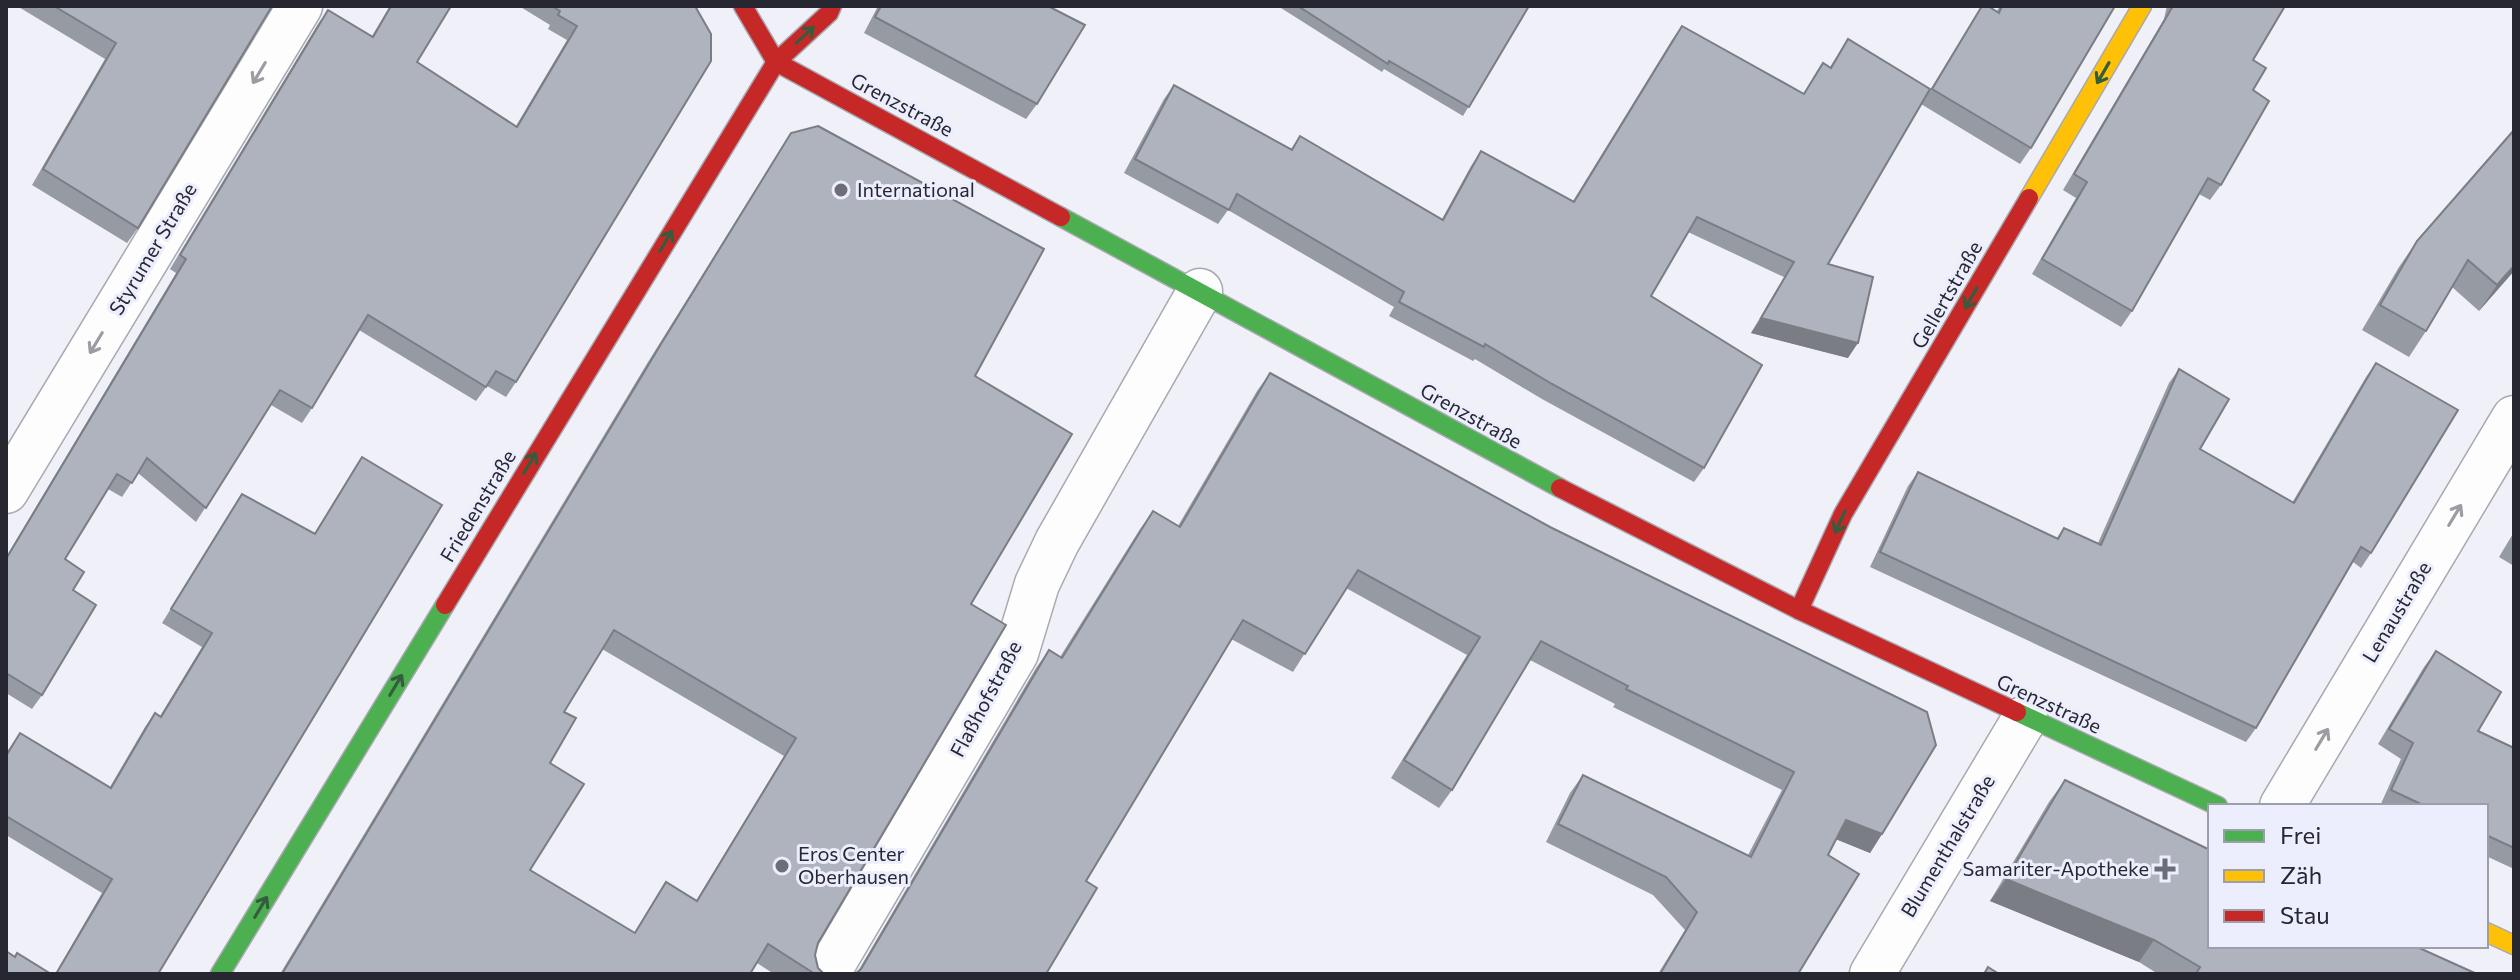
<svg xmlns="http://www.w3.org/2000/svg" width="2520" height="980" viewBox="0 0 2520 980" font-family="Commissioner,sans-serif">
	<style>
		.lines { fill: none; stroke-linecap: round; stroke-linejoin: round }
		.street-casing { stroke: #a8a8b2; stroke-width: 47 }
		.fast-casing { stroke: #a8a8b2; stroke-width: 21 }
		.slow-casing { stroke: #a8a8b2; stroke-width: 21 }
		.jam-casing { stroke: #a8a8b2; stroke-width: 21 }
		.street { stroke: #fdfdfe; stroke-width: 44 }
		.fast { stroke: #4caf50; stroke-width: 18 }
		.slow { stroke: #ffc107; stroke-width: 18 }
		.jam { stroke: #c62828; stroke-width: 18 }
		.wall { fill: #969aa3; fill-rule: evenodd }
		.shaded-wall { fill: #7a7d84 }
		.building { fill: #afb3bd; stroke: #7a7d84; stroke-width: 2; fill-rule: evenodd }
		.oneway { stroke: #355d3d }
		.oneway2 { stroke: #9c9da2 }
		.poi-dot { fill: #6d6d77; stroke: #ecedfd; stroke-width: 3 }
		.labels { text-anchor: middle; stroke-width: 6; stroke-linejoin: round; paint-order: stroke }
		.street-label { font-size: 20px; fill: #262731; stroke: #ecedfd }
		.poi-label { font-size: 20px; fill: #262731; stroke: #ecedfd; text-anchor: start }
	</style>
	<rect width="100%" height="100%" fill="#f0f0f9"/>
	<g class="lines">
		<defs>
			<g id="street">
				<polyline points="6,491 300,6"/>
				<polyline points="2282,806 2514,418"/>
				<polyline points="827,974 1016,653 1037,584 1057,542 1200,291"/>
				<polyline points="1872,974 2025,718"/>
			</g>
			<g id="fast">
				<polyline points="1061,217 1560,488"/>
				<polyline points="2017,712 2218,806"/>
				<polyline points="220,974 445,605"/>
			</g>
			<g id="slow">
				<polyline points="2029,198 2142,6"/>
				<polyline points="2486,932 2514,945"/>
			</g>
			<g id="jam">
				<polyline points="743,6 776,62 1061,217"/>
				<polyline points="1560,488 1799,610 2017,712"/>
				<polyline points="445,605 776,62 829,13 832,6"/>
				<polyline points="1799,610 1843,514 2029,198"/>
			</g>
		</defs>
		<!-- street casing -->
		<use href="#street" class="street-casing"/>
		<!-- fast casing -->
		<use href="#fast" class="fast-casing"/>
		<!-- slow casing -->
		<use href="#slow" class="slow-casing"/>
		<!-- jam casing -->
		<use href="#jam" class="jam-casing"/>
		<!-- street -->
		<use href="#street" class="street"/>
		<!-- fast -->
		<use href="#fast" class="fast"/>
		<!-- slow -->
		<use href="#slow" class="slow"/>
		<!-- jam -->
		<use href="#jam" class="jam"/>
	</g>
	<!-- wall -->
	<g class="wall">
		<polygon points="17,6 272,6 138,228 127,243 32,185 105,59"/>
		<polygon points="390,6 451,6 417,62 516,126 567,40 548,29 550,25 519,6 695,6 516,382 506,397 487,386 476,401 359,330 312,408 302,423 271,405 196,522 138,473 122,497 108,489 65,559 73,590 42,695 32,709 6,693 6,557 176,273 170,269 318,24 328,10 372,36"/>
		<polygon points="878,6 1048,6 1037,104 1026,119 864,33"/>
		<polygon points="1282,6 1529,6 1463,116 1384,69 1382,72 1281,8"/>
		<polygon points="1982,6 1997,11 2000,6 2115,6 2031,148 2020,164 1921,104 1828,264 1848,358 1751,333 1784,277 1688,232 1651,296 1704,468 1694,482 1542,399 1475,359 1473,361 1389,316 1394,307 1228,210 1218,224 1124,173 1164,99 1174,85 1291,149 1300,136 1442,219 1471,166 1481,151 1573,201 1672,40 1682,26 1803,94 1823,63 1830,67 1848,39 1929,92"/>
		<polygon points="2167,6 2285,6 2253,60 2253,90 2221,185 2210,200 2199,194 2132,311 2121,327 2032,274 2076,198 2063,190 2164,19"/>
		<path d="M791 133 975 376 971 604 818 943 815 955 818 968 824 974H774L757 963 750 974H280L648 362 779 152ZM602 649 784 756 696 901 666 882 634 933 530 870 550 763 564 712Z"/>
		<polygon points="2417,241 2514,271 2479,311 2452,287 2426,331 2409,357 2362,330 2399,267"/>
		<polygon points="2376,363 2371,553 2361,568 2353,562 2256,728 2246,742 1870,567 1908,486 1918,472 2056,539 2064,528 2098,543 2169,383 2179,369 2200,449 2292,503 2366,377"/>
		<polygon points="1270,373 1882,834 1870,853 1836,839 1828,855 1798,974 1658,974 1685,930 1653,895 1546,842 1570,793 1583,775 1748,855 1782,790 1613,707 1615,704 1530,660 1452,790 1439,808 1391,778 1467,655 1346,588 1293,672 1231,639 1086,881 857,973 1036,668 1049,650 1060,657 1140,529 1153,511 1178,526 1257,391"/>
		<polygon points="362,457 158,974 55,974 102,893 6,835 6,753 20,733 110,787 145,727 155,713 160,716 202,647 162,623 242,494 314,534"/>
		<polygon points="2514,532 2514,566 2499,557"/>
		<polygon points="2436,651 2478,731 2514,748 2514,869 2486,856 2486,806 2380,806 2401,759 2378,744 2424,667"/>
		<polygon points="2065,780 2210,946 2477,974 2158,974 2139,962 1990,901 2049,802"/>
	</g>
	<!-- shaded-wall -->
	<g class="shaded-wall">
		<polygon points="2514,266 2514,271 2479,311 2497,285"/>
		<polygon points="1761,318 1858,343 1848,358 1751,333"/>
		<polygon points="1846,820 1882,834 1870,853 1833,838"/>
		<polygon points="2006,879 2154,940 2139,962 1990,901"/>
	</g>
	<!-- building -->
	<g class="building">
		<polygon points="54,6 272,6 138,228 43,169 116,43"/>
		<polygon points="391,6 451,6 417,62 517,127 577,26 558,15 560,11 552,6 695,6 711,34 711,61 516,382 496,371 486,387 368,315 312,408 280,390 206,508 147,458 132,483 117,474 65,559 84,572 73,590 96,605 42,695 6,673 6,559 186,259 180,255 328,10 373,37"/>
		<polygon points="881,6 1048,6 1085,25 1037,104 875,17"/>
		<polygon points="1298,6 1529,6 1469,107 1389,61 1388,64"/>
		<polygon points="1982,6 1988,6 1999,13 2002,6 2115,6 2031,148 1932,89"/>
		<polygon points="2173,6 2285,6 2253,60 2266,68 2253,90 2269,101 2221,185 2208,178 2132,311 2042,259 2087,182 2074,174"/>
		<polygon points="1682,26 1804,94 1823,63 1831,68 1848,39 1930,89 1828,264 1873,277 1858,343 1761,318 1794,262 1697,217 1651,296 1762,365 1704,468 1552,384 1485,344 1484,347 1399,302 1404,292 1237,194 1229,210 1135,159 1174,85 1292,150 1300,136 1443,220 1481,151 1574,202"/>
		<path d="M818 126 1044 249 975 376 1072 434 971 604 1006 625 818 943 815 955 818 968 824 974H815L768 944 750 974H282L661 344 791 133ZM614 630 796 738 697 901 666 882 635 933 530 870 584 784 550 763 576 718 564 712Z"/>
		<polygon points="2514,130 2514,266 2497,285 2468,260 2426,331 2380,305 2417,241"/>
		<polygon points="2376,363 2458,410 2371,553 2361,547 2256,728 1880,552 1918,472 2058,539 2064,528 2101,545 2179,369 2229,399 2200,449 2294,503"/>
		<polygon points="1270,373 1550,527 1927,712 1936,745 1882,834 1846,820 1828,855 1859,874 1798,974 1660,974 1697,912 1666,877 1558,824 1583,775 1751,857 1794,772 1626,689 1628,686 1541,641 1452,790 1404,760 1480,637 1358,570 1305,654 1243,620 1086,881 1097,888 1046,974 855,974 861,969 1049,650 1062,658 1153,511 1180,527"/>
		<polygon points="362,457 442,505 158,974 56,974 112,879 6,816 6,756 20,733 111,788 155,713 161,717 212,633 171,609 242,494 315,534"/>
		<polygon points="2436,651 2501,692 2478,731 2514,748 2514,848 2486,835 2486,806 2425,806 2391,790 2413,743 2389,729"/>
		<polygon points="2065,780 2210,850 2210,946 2415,946 2477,974 2196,974 2200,967 2154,940 2006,879"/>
		<polygon points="6,951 15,957 17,953 51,974 6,974"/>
		<polygon points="1988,967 1999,974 1984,974"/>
	</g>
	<!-- one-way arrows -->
	<defs><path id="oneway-shaft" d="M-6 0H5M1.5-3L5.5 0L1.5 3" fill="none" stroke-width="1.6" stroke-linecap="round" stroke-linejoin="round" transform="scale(2)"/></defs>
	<g class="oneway">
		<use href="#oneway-shaft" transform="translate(805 35) rotate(-43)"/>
		<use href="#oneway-shaft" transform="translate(2103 73) rotate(120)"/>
		<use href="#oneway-shaft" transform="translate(666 241) rotate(-59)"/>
		<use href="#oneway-shaft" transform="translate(1971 298) rotate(120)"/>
		<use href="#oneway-shaft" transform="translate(530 463) rotate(-59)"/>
		<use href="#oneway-shaft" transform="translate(1840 522) rotate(115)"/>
		<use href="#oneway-shaft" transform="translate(396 685) rotate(-59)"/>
		<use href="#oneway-shaft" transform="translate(261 907) rotate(-59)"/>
	</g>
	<g class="oneway2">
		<use href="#oneway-shaft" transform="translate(259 73) rotate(121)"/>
		<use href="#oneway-shaft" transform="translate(96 343) rotate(121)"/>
		<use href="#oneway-shaft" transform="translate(2455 515) rotate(-59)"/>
		<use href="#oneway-shaft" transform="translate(2322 739) rotate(-59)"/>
	</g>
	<!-- markers -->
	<g class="poi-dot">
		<circle cx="841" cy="190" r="8"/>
		<circle cx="782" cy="866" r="8"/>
		<path d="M2161 857h8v8h8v8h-8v8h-8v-8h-8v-8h8z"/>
	</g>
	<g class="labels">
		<!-- street labels -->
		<g class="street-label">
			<text transform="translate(902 105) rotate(28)" y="7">Grenzstraße</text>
			<text transform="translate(153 249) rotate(-59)" y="7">Styrumer Straße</text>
			<text transform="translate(1947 295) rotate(-60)" y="7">Gellertstraße</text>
			<text transform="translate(1471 416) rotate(29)" y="7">Grenzstraße</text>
			<text transform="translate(478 506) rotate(-59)" y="7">Friedenstraße</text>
			<text transform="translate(2397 612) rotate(-59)" y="7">Lenaustraße</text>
			<text transform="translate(986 699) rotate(-62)" y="7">Flaßhofstraße</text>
			<text transform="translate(2049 704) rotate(25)" y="7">Grenzstraße</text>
			<text transform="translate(1948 846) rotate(-59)" y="7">Blumenthalstraße</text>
		</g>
		<!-- poi labels -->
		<g class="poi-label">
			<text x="857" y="197">International</text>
			<text x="798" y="861">Eros Center<tspan x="798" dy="23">Oberhausen</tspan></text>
			<text x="2149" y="876" text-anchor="end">Samariter-Apotheke</text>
		</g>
	</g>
	<!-- border -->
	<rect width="2520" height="980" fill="none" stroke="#262731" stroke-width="16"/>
	<!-- legend -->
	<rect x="2208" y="804" width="280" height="144" fill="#ecedfd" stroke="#9d9eab" stroke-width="2"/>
	<rect x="2224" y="830" width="40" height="12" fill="#4caf50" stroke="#9d9eab" stroke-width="2"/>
	<text x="2280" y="844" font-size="24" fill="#262731">Frei</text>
	<rect x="2224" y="870" width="40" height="12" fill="#ffc107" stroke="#9d9eab" stroke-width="2"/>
	<text x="2280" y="884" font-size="24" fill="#262731">Zäh</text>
	<rect x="2224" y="910" width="40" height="12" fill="#c62828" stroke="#9d9eab" stroke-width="2"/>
	<text x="2280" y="924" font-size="24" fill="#262731">Stau</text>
</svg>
